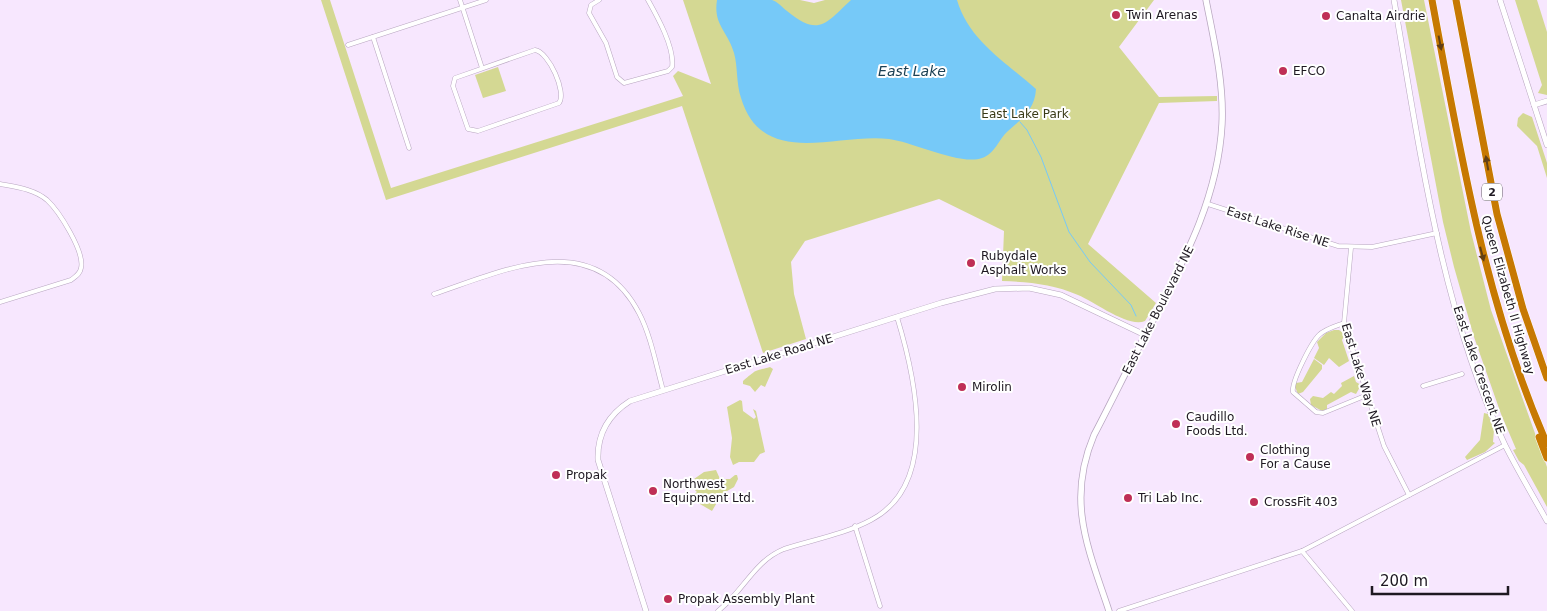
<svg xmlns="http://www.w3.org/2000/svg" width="1547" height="611" viewBox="0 0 1547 611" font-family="'DejaVu Sans',sans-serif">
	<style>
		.green { fill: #d4d893 }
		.water { fill: #76c9f8 }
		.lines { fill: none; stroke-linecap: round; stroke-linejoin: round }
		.stream { stroke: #76c9f8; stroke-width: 1 }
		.minor-casing { stroke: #b8a6c0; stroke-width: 5 }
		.tertiary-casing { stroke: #b8a6c0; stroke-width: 6 }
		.secondary-casing { stroke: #b8a6c0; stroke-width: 7 }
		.motorway-casing { stroke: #fff; stroke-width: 8 }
		.minor { stroke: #fff; stroke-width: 4 }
		.tertiary { stroke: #fff; stroke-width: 5 }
		.secondary { stroke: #fff; stroke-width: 5.5 }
		.motorway { stroke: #c77902; stroke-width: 7 }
		.oneway { fill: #623f15 }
		.poi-dot { fill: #bf2f56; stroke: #fff; stroke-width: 2 }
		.labels { text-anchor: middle; stroke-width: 4; stroke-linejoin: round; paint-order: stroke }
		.shield { fill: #fff; stroke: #625d64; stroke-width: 1 }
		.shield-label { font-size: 11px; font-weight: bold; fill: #1e1821 }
		.poi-label { font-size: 12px; fill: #1e1821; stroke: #fff; text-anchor: start }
		.park-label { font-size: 12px; fill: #393a17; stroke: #fff }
		.street-label { font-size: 12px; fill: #1e1821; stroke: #fff }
		.water-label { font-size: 14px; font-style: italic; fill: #1d4256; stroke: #fff }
	</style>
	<rect width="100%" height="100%" fill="#f7e7fe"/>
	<!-- green -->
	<g class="green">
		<path d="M321 0H330L391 188 683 96 673 76 678 71 711 84 683 0H800L814 3 825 0H1154L1119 47 1159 97 1217 96V101L1159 103 1088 244 1156 303 1145 321C1128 328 1095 302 1078 295 1053 284 1029 282 1002 281L1004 231 939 199 805 241 791 262 794 294 806 339 763 353 682 106 386 200Z"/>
		<polygon points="1401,0 1424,0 1471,232 1491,310 1547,467 1547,507 1524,465 1519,461 1513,450 1516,449 1501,414 1474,337 1454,267 1443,222"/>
		<polygon points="1515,0 1537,0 1547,32 1547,95 1538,93 1542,85"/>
		<polygon points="498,67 506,91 483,98 475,75"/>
		<polygon points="1523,113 1532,117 1547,163 1547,178 1537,146 1517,126 1518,118"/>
		<polygon points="1334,330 1339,330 1345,334 1342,340 1349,361 1339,367 1329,358 1324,365 1314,358 1319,348 1317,342 1326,333"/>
		<polygon points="1314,359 1322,365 1322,369 1303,392 1298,394 1295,387 1296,383 1302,382"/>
		<path d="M770 367 773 369 765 387 761 385 755 392 750 386 743 384V381C758 369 752 372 770 367Z"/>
		<polygon points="1354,376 1356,382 1361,385 1356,394 1351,392 1327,405 1327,409 1322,411 1311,405 1310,399 1313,396 1323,398 1331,392 1334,394 1342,386 1341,383"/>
		<polygon points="740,400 742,401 743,411 754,419 756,417 753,409 756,411 765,452 760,454 754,462 739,462 733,465 730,457 732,438 727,407"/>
		<polygon points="1484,413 1488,414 1494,430 1493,442 1495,443 1485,452 1467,460 1465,457 1480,440"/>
		<polygon points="716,470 720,479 730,479 735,475 737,475 738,479 734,487 722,494 712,511 693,500 693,495 697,492 692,487 694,479 704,472"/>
	</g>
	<!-- water -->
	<path class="water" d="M717 0C734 0 755 0 772 0 777 1 783 8 787 11 819 37 825 24 851 0H957C969 41 1006 62 1036 89 1035 109 1022 119 1008 131 998 140 995 154 982 158 961 166 913 142 889 139 835 133 763 169 741 98 736 83 738 67 734 53 728 31 713 25 717 0Z"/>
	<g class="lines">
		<!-- stream -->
		<polyline class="stream" points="1020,122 1027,130 1041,157 1069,232 1090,262 1131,305 1136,316"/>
		<defs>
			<g id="minor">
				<polyline points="460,0 482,68"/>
				<path d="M599 0 591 5 589 13 606 43 617 77 624 83 668 71 672 67C675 48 657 16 648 0"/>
				<polyline points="373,37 409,148"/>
				<polyline points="348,45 486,0"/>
				<path d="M535 50C549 52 567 93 559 103L478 131 468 129 453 86 455 78Z"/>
				<path d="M0 184C16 187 34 189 47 200 59 211 85 252 81 268 80 274 76 276 71 280L0 302"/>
				<polyline points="1208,204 1338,246 1372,247 1437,233"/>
				<polyline points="1351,248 1344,323 1384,446 1409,495"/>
				<path d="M434 294C503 271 594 226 639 313 651 336 656 365 663 390"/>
				<path d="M1344 323C1336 326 1325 329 1319 335 1311 343 1291 382 1293 392L1316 412 1323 413 1367 395"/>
				<polyline points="1423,386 1462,374"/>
				<polyline points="855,526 880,606"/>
				<polyline points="1302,551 1352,611"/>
				<path d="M718 611C743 592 754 561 784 549 812 540 845 534 871 520 940 484 915 376 897 317"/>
				<polyline points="1119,611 1302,551 1505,445"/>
			</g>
			<g id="tertiary">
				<path d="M1394 0C1419 145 1441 311 1505 445 1518 471 1533 496 1547 521"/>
				<polyline points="1500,0 1547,145"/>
				<polyline points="1534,105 1547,101"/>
				<path d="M646 611 598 460C597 434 608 415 630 401L941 303 995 289 1029 288 1061 295 1145 335"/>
			</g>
			<path id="secondary" d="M1109 611C1088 548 1066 501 1094 435 1112 401 1129 365 1148 330 1182 264 1218 200 1222 124 1224 82 1214 41 1206 0"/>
			<g id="motorway">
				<path d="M1432 0C1460 151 1485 303 1547 444"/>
				<polyline points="1456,0 1497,214 1523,309 1547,378"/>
				<polyline points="1539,437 1547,458"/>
			</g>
		</defs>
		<!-- minor casing -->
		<use href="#minor" class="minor-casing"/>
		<!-- tertiary casing -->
		<use href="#tertiary" class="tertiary-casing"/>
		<!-- secondary casing -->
		<use href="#secondary" class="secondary-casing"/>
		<!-- motorway casing -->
		<use href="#motorway" class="motorway-casing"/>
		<!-- minor -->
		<use href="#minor" class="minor"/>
		<!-- tertiary -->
		<use href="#tertiary" class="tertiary"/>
		<!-- secondary -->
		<use href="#secondary" class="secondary"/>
		<!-- motorway -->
		<use href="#motorway" class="motorway"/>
	</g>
	<!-- one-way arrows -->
	<defs><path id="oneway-solid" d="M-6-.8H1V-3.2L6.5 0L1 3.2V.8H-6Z" transform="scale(1.25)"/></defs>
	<g class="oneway">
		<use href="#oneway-solid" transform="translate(1440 43) rotate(79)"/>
		<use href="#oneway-solid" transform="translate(1487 163) rotate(-100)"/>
		<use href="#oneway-solid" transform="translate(1482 254) rotate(75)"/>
	</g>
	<!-- markers -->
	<g class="poi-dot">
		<circle cx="1116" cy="15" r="5"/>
		<circle cx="1326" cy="16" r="5"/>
		<circle cx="1283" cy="71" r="5"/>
		<circle cx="971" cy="263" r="5"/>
		<circle cx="962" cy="387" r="5"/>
		<circle cx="1176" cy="424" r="5"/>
		<circle cx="1250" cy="457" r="5"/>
		<circle cx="556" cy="475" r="5"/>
		<circle cx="653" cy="491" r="5"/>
		<circle cx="1128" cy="498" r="5"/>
		<circle cx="1254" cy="502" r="5"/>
		<circle cx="668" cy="599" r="5"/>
	</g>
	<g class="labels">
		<!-- shield labels -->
		<rect class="shield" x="1482" y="183.5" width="20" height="17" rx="4"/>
		<g class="shield-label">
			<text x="1492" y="196">2</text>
		</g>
		<!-- poi labels -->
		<g class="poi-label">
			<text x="1126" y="19">Twin Arenas</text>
			<text x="1336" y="20">Canalta Airdrie</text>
			<text x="1293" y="75">EFCO</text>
			<text x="981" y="260">Rubydale<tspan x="981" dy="14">Asphalt Works</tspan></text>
			<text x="972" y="391">Mirolin</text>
			<text x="1186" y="421">Caudillo<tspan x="1186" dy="14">Foods Ltd.</tspan></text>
			<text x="1260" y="454">Clothing<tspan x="1260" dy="14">For a Cause</tspan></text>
			<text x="566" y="479">Propak</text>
			<text x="663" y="488">Northwest<tspan x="663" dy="14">Equipment Ltd.</tspan></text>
			<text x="1138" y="502">Tri Lab Inc.</text>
			<text x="1264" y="506">CrossFit 403</text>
			<text x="678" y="603">Propak Assembly Plant</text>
		</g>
		<!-- park labels -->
		<g class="park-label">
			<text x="1025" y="118">East Lake Park</text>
		</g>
		<!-- street labels -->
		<g class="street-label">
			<text transform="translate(1278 227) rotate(18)" y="4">East Lake Rise NE</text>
			<text transform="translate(1508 295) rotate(74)" y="4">Queen Elizabeth II Highway</text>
			<text transform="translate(1158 310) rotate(-63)" y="4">East Lake Boulevard NE</text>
			<text transform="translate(779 354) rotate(-17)" y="4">East Lake Road NE</text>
			<text transform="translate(1479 370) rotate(71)" y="4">East Lake Crescent NE</text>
			<text transform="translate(1361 375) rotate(73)" y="4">East Lake Way NE</text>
		</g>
		<!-- water labels -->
		<g class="water-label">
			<text x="912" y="76">East Lake</text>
		</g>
	</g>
	<!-- scale -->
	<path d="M1372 586v8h136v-8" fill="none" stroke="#1e1821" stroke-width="2.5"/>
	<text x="1380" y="586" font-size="15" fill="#1e1821" stroke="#ffffff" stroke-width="4" paint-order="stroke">200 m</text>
</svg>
